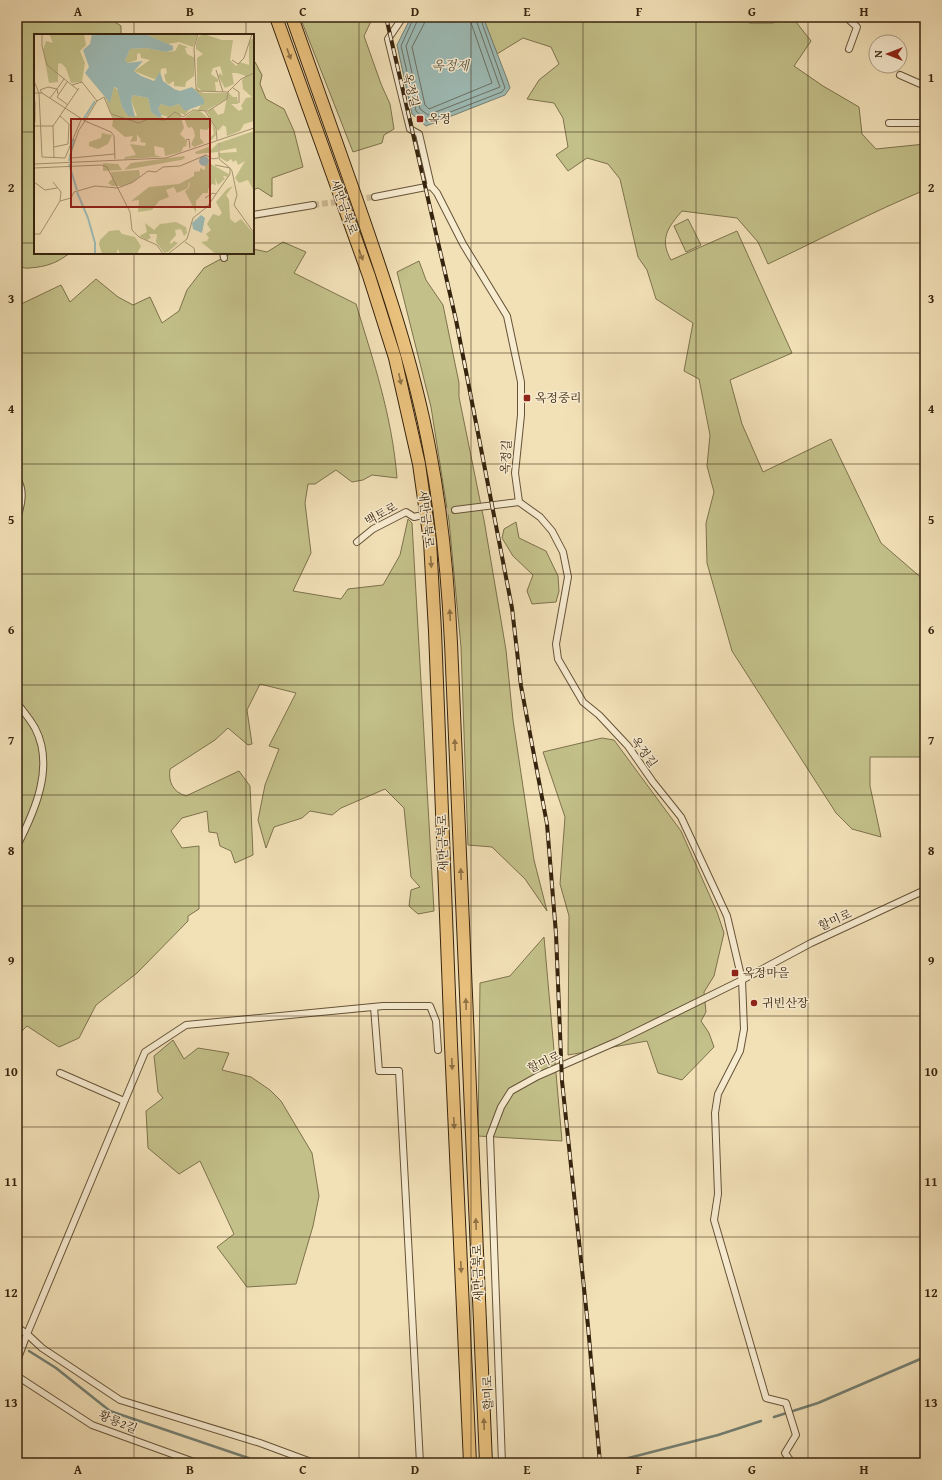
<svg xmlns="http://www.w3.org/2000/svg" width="942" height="1480" viewBox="0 0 942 1480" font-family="'Gentium Book Plus','Noto Serif KR',serif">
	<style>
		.green { fill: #c3c089; stroke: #7d724c }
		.water { fill: #9dbbb6; stroke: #747f73 }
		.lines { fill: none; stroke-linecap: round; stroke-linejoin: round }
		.shore { stroke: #6a7062; stroke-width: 1 }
		.stream { stroke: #747f73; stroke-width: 2.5 }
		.street-tunnel { stroke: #cdba95; stroke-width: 6; stroke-dasharray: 6 3; stroke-linecap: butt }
		.street-casing { stroke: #665338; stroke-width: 8 }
		.highway-casing { stroke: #37240e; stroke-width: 14 }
		.street { stroke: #f7ebd0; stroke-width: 6 }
		.highway { stroke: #e9c07c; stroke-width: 12 }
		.rail-casing { stroke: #37240e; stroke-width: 4 }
		.rail { stroke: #f7ebd0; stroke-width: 2.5; stroke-dasharray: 8; stroke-linecap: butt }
		.oneway { fill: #907245 }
		.grid { fill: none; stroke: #37240e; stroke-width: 1; stroke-opacity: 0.55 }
		.poi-dot { fill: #8f2418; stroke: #f7ebd0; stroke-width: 1.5 }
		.labels { text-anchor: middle; stroke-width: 3; stroke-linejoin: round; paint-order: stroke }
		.street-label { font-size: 12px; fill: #37240e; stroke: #f7ebd0 }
		.poi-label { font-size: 12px; fill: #37240e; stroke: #f7ebd0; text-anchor: start }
		.water-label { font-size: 13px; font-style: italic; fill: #565140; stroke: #f7ebd0 }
		.inset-river { fill: none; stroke: #9dbbb6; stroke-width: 2 }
		.inset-road { fill: none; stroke: #a79573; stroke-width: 1 }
		.view { fill: #8f2418; fill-opacity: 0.15; stroke: #8f2418; stroke-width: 2 }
		.inset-edge { fill: none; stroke: #37240e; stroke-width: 2 }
		.neatline { fill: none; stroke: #37240e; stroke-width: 1.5 }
		.grid-label { font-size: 13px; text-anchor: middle; font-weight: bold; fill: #37240e }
	</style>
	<rect width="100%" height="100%" fill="#f2e0b7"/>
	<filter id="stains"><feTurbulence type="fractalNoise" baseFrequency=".005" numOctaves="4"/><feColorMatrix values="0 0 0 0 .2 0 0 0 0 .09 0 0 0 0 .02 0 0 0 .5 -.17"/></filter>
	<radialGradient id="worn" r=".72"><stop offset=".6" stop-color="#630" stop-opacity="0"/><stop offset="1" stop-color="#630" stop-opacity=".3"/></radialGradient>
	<!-- green -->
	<g class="green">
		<path d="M17 17H108L121 26V35H35V253H70C57 263 46 267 29 268 24 269 22 266 17 268Z"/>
		<polygon points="300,17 373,17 364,36 381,84 390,104 394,129 384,135 382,143 353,152"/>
		<path d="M483 17H747L749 23H773L784 17H792L811 41 794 66 823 86 859 107 862 134 876 149 925 144V190C872 212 821 239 768 264L758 242 737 218 682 211C668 227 659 239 671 260L737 231 792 353 730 380 742 424 763 472 831 439 881 543 925 581V757H870V786L881 837 852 829 836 813 732 651 707 563 706 523 714 492 707 466 710 435 699 379 684 371 693 323 656 299 647 270 638 257 620 179 608 164 587 158 568 171 556 155 568 147 563 118 554 103 527 99 539 80 559 64 551 47 523 38 497 54Z"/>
		<polygon points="255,62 262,75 260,84 266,99 284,109 294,131 303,167 272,178 272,197 258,188 253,190 253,65"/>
		<polygon points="688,219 701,245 686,252 674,226"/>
		<path d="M283 242 306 252 294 273 356 304C374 363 392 416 397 478L372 475 363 480 352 482 336 470 315 484H308L305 503 311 553 293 591 341 599 348 589 383 585 400 555 408 519 412 523 434 911 418 914 409 906 411 890 420 887 411 877 404 808 385 789 341 808 332 815 310 811 302 818 274 827 266 848 258 820 265 785 279 749 269 746 296 693 260 684 247 710 252 744 248 745 228 728 215 740 170 769C168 782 173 792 186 796L239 771 250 786 253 855 235 863 231 851 220 846 217 833 209 832 207 811 182 818 171 831 182 848 199 846V909L188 916V921L137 973 96 1005 79 1038 59 1047 27 1026 17 1036V306L61 285 70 302 96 279 118 297 133 305 150 297 162 323 179 311 187 290 204 268 232 253H253V249L267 252Z"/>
		<polygon points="419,261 426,280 443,305 459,383 459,397 484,520 506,650 513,720 534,860 547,911 525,879 492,847 468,845 461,647 449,521 431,407 397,272"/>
		<polygon points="516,522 519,538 546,551 558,576 559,591 556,602 532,604 527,591 533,575 513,556 502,538 504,529"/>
		<polygon points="602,738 614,740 681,831 717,912 724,933 714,976 704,992 706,1012 701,1021 709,1033 714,1047 682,1080 658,1073 647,1041 568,1055 569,916 560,884 565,817 543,752"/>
		<polygon points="544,937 562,1141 478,1136 480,983 510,976"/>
		<polygon points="173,1040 184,1059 198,1048 229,1053 222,1070 251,1077 270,1090 281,1101 312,1153 319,1196 313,1226 296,1284 247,1287 217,1247 234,1234 200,1161 179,1174 148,1148 146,1111 163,1098 158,1092 154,1056"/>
	</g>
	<!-- water -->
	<polygon class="water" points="411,17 483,17 507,79 510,88 505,95 426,126 412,114 397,45"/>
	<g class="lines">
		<!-- shore -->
		<g class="shore">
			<polyline points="414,17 401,46 416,111 427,121 502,92 505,88 480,17"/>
			<polyline points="419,17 406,46 420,109 428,115 500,87 475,17"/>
			<polyline points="425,17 424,24 412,47 425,105 429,109 492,83 469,17"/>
		</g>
		<!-- stream -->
		<g class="stream">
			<polyline points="29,1351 56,1368 110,1411 263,1463"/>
			<polyline points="774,1417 818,1403 925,1357"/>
			<polyline points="609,1463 718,1435 761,1421"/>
		</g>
		<!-- street-tunnel -->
		<g class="street-tunnel">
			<polyline points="313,205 375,197"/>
			<polyline points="425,515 455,510"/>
		</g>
		<defs>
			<g id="street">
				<polyline points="403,17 388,39 410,129 419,134 431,186 437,193 463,244 507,316 521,382 521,415 515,473 519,502 540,517 552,531 563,552 568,577 556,644 558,659 583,702 599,715 628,746 653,782 681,817 727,916 742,980 744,1029 740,1051 718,1094 715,1113 718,1194 714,1220 766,1398 786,1403 796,1435 785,1453 792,1463"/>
				<polyline points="846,17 857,27 849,49"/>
				<polyline points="923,17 925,19"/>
				<polyline points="900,75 925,86"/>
				<polyline points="889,123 919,123 925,121"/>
				<polyline points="375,197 431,186"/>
				<polyline points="253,215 313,205"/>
				<polyline points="223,253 224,258"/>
				<path d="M17 479C25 490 21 507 17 518"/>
				<polyline points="455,510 519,502"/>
				<polyline points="357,542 373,529 406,512 414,517 418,516"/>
				<path d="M17 703C23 711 30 719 35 728 55 766 35 811 17 846"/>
				<polyline points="374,1007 379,1071 399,1071 420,1463"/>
				<polyline points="60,1073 124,1101"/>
				<polyline points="17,1327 27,1334 17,1361"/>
				<polyline points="17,1376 92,1425 197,1463"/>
				<polyline points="314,1463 260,1443 120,1400 42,1348 27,1334 145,1052 186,1025 383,1006 430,1006 436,1021 438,1050"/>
				<polyline points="502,1463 490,1136 501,1107 511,1091 538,1076 618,1041 742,980 811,943 925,890"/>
			</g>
			<g id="highway">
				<polyline points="276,17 369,276 395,358 419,464 430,541 435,631 451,1045 470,1463"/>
				<path d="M292 17C313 77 335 138 356 198 385 281 414 365 430 452 442 515 448 579 451 643L486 1463"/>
			</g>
		</defs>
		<!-- street casing -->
		<use href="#street" class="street-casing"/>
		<!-- highway casing -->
		<use href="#highway" class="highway-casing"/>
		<!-- street -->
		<use href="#street" class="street"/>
		<!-- highway -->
		<use href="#highway" class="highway"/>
		<defs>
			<polyline id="rail" points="386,17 456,320 512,608 521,686 547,824 556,934 562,1081 588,1326 600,1463"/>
		</defs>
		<!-- rail casing -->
		<use href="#rail" class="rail-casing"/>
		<!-- rail -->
		<use href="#rail" class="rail"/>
	</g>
	<!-- one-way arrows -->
	<defs><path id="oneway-solid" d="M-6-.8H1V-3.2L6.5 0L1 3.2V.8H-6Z"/></defs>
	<g class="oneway">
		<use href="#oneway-solid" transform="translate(289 54) rotate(70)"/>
		<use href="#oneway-solid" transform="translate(361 255) rotate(70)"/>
		<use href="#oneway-solid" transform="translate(400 379) rotate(78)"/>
		<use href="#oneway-solid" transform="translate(431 562) rotate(86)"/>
		<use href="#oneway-solid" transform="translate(450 615) rotate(-93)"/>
		<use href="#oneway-solid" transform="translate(455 745) rotate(-92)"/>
		<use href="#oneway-solid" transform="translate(461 874) rotate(-92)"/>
		<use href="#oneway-solid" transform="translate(466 1004) rotate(-92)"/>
		<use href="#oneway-solid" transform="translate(452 1064) rotate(88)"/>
		<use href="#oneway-solid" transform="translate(454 1123) rotate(87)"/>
		<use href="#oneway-solid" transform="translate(476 1224) rotate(-92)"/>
		<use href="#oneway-solid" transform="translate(461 1267) rotate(87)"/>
		<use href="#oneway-solid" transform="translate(484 1424) rotate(-92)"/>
	</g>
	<!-- grid -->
	<path class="grid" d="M134 17V35M246 17V35M359 17V1463M471 17V1463M583 17V1463M696 17V1463M808 17V1463M17 132H35M253 132H925M17 243H35M253 243H925M134 253V1463M246 253V1463M17 353H925M17 464H925M17 574H925M17 685H925M17 795H925M17 906H925M17 1016H925M17 1127H925M17 1237H925M17 1348H925"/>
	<!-- markers -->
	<g class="poi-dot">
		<rect x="416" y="115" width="8" height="8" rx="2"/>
		<rect x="523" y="394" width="8" height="8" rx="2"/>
		<rect x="731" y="969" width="8" height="8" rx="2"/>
		<circle cx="754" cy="1003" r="4"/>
	</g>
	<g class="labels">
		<!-- street labels -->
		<g class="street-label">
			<text transform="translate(411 90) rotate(76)" y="4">옥정길</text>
			<text transform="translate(344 207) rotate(70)" y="4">새만금북로</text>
			<text transform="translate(506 457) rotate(-87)" y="4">옥정길</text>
			<text transform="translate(381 514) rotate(-28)" y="4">백토로</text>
			<text transform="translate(426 519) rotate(83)" y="4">새만금북로</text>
			<text transform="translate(644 752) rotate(54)" y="4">옥정길</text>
			<text transform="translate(443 843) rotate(-92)" y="4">새만금북로</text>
			<text transform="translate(835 920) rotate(-24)" y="4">할미로</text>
			<text transform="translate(544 1062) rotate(-25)" y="4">할미로</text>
			<text transform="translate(478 1273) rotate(-92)" y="4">새만금북로</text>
			<text transform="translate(488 1393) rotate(-92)" y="4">할미로</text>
			<text transform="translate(118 1422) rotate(22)" y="4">황룡2길</text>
		</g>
		<!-- poi labels -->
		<g class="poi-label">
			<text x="428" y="123">옥정</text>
			<text x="535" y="402">옥정중리</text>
			<text x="743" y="977">옥정마을</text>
			<text x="762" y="1007">귀빈산장</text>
		</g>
		<!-- water labels -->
		<g class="water-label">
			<text x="450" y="70">옥정제</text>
		</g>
	</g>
	<!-- overview -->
	<g transform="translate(34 34)">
		<rect width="220" height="220" fill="#f2e0b7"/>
		<path d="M15 0H50L52 11 46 17 51 29 48 48 37 49 32 34 27 29 24 30V48L15 49 9 16 12 7 19 9ZM103 0H164L159 13 145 8 134 10 115 2ZM170 0 188 6H199L196 26 202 32 206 28 215 31V8L219 4 220 87 210 90 206 97 193 102 192 93 189 91 184 97 173 78 179 74 184 81 190 79 194 58 199 63H203L204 70H197L205 77 209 75 207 72 212 64 218 63 209 55 208 46 212 42 203 39H198L200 50 191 54 184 42 186 39 189 42 186 32 179 34 177 40 184 45V48H181L182 57H168L163 53V24L169 20 162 15V10L164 3ZM145 10 154 13 151 14 153 20 161 24 160 42 152 48 151 53 140 52V47L135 50 132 48 130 41 133 39 132 34 127 35 126 41 120 45 100 37 116 26 107 24 106 19 103 20V26L94 29 91 27 96 15 112 14 132 18 141 17ZM80 53 85 57 88 73 94 82H103L97 66 99 61 114 64 117 78 125 84 127 82 131 85 134 83 128 81 124 75 127 70 136 73 145 70 149 74 156 75 151 81 146 79 150 94 146 100 153 107 152 113 150 112 147 118 131 122 130 114 120 112 121 121 127 123 90 125 91 123 102 121 96 110 111 112 112 109 106 108 107 106 103 100V107L96 108 99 102 91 103 78 92 79 87 71 62 76 68ZM162 54 169 59H193V65L173 76H164L170 65 162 59 160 55ZM159 77H166L175 85 181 94 182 101 177 106 175 105 180 100 178 90 173 96 166 95V104L170 109 160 113 157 110 161 102 160 97 158 93 154 94 150 84ZM220 97V157L214 146 205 149 201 144 211 127 204 131 202 126 199 128 197 125 193 128 185 123V119L203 118 202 114 186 117 185 109ZM68 99 78 101 74 110 64 115 55 112V108L67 104ZM184 109V118L162 120 161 118 177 112 175 118ZM150 122 151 124 147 126 90 136 97 129ZM69 129 84 130 88 136 69 137ZM175 129 195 140 194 143 189 142 191 145 193 143 184 151 181 144 182 151 178 150 174 155V159H169L162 167V179L151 157 155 154 156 149 155 148 154 154 143 159 140 153 132 156 135 163 125 167 118 176 104 178 105 166 97 167 115 153 145 150 160 142V138L166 137V134L171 136V131ZM105 136 106 142 98 149 88 152H78L74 149 78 145 77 138ZM199 152 192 161 195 166 196 185 201 189 207 185 220 200V220H182L167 208 173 207 175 204 172 200 177 196 173 190 177 183 179 180 185 182 188 179 182 168 193 155ZM142 188 152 193 153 199 150 202 147 195 141 196 142 201 136 208 137 210 140 207 144 209 134 218 130 219 122 208 123 200H115L117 204 113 206 105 202 113 198 111 189 120 196 126 190ZM85 196 88 200 101 203 107 212 103 220H86L84 215 82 220H68L65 210 66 206 75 197Z" fill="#c3c089"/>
		<path d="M58 0 113 1 139 12V16L132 18 112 14 96 15 91 27 94 29 109 27 100 37 107 42 120 47 126 38 129 47 140 55 146 57 158 53 170 65V70L151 77 145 70 136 73 127 70 124 75 128 81 125 84 117 78 114 64 99 61 97 66 101 83 94 82 88 73 83 54 80 53 76 69 51 39 55 33 49 16 56 10ZM165 127a5 5 0 1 1 10 0a5 5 0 1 1-10 0ZM167 181 171 184 168 199 159 195 158 189Z" fill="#9dbbb6"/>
		<path class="inset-river" d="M49 86 61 67M35 127 40 105M35 130 43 156M43 158 54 184 61 209V220"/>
		<path class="inset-road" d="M8 0V12L13 31 44 56M164 0 160 14 162 53 164 57 194 58 207 45 220 39M198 26 204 30 210 24 218 0M182 36 189 58M0 47 5 59 8 123 31 124 47 86M33 48 23 63 34 71M38 51 48 48 63 67M199 54 205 58V69M0 59H8L51 87 63 67 70 63 77 80 105 89 114 85 131 86 141 78 149 83 159 76 174 77 193 65 194 58M8 59 6 56 14 53 23 55 16 64M24 60 23 55 30 45M1 67V88M171 77 182 94 183 106M0 92H19L45 54M19 92 20 124M152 106 155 105 156 114M20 113 34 110 35 90 26 82M37 124 81 120M37 128 36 121 45 96 51 87 77 98 80 102 81 125M0 130 132 124 220 94M181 131 196 134 198 137 203 161 200 171 220 199M0 134 67 131 73 133 96 178 98 196 105 203 123 211 129 220M0 148 11 156 23 154M19 148 27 158 26 167M171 164 179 159 182 160M0 200H6L26 167 37 164 40 158 61 152 84 154 99 148 114 137 122 138 129 133 146 132 172 121 179 125 184 124M151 208 160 214 161 220M134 220 153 205 159 184 173 173 196 140V134L185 125V109"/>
		<path class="view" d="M37 85H176V173H37Z"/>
		<rect width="220" height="220" class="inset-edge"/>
	</g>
	<!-- margin -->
	<rect width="942" height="1480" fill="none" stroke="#f2e0b7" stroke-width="44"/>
	<!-- north arrow -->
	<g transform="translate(888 54) rotate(270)"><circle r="19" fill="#f7ebd0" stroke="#aa9b82"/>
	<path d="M0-3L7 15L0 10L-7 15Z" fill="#8f2418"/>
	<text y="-6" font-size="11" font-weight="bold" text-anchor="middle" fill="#37240e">N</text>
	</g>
	<rect x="22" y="22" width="898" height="1436" class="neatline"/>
	<g class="grid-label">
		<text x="78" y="16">A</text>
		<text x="190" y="16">B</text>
		<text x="303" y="16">C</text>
		<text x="415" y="16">D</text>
		<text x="527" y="16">E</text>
		<text x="639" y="16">F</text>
		<text x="752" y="16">G</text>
		<text x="864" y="16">H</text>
		<text x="11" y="82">1</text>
		<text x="931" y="82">1</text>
		<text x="11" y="192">2</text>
		<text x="931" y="192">2</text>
		<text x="11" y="303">3</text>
		<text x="931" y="303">3</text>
		<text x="11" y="413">4</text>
		<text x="931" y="413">4</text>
		<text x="11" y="524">5</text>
		<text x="931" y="524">5</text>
		<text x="11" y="634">6</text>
		<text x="931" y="634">6</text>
		<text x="11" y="745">7</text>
		<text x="931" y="745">7</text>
		<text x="11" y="855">8</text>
		<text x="931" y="855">8</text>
		<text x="11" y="965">9</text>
		<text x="931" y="965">9</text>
		<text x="11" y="1076">10</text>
		<text x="931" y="1076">10</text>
		<text x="11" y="1186">11</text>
		<text x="931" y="1186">11</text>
		<text x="11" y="1297">12</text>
		<text x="931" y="1297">12</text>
		<text x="11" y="1407">13</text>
		<text x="931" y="1407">13</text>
		<text x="78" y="1474">A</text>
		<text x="190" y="1474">B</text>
		<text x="303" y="1474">C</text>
		<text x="415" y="1474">D</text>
		<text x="527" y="1474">E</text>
		<text x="639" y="1474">F</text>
		<text x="752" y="1474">G</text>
		<text x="864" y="1474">H</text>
	</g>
	<rect width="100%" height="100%" filter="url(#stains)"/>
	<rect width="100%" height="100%" fill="url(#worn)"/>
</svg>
